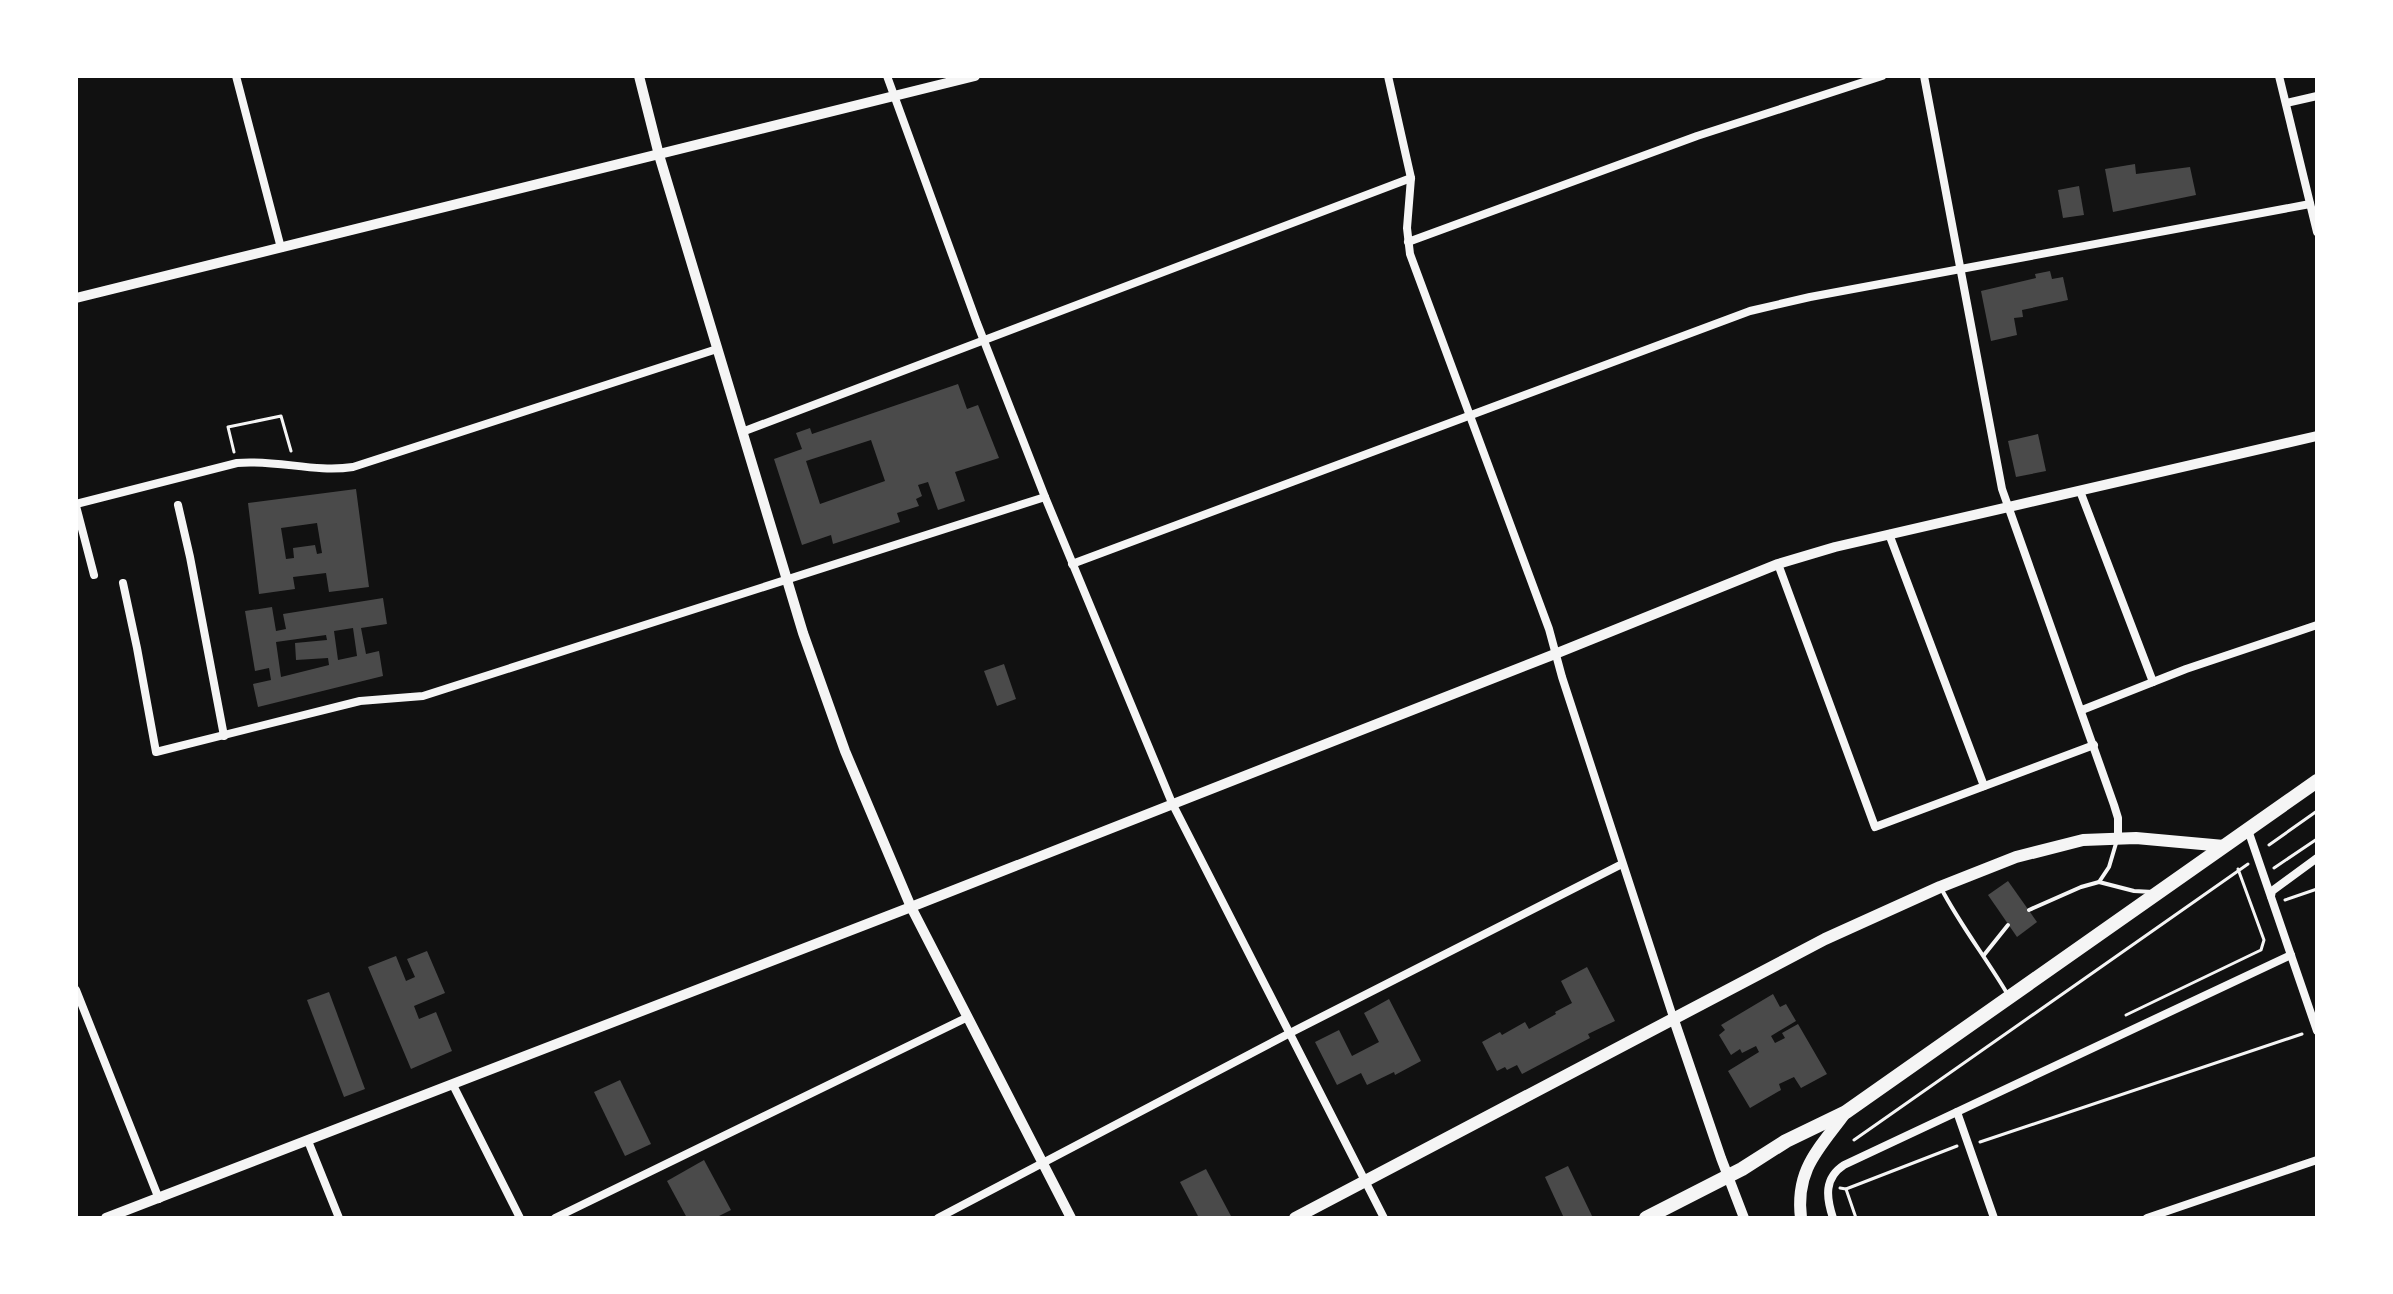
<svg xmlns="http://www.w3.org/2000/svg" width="2393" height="1294" viewBox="0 0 2393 1294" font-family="'Zilla Slab',serif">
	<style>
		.building { fill: #4a4a4a; fill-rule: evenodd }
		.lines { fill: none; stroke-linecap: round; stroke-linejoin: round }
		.path { stroke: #f5f5f5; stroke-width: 3 }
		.service { stroke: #f5f5f5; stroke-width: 4 }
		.minor { stroke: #f5f5f5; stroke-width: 8 }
		.tertiary { stroke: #f5f5f5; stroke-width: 10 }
		.secondary { stroke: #f5f5f5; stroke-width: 12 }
		.primary { stroke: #f5f5f5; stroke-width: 14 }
	</style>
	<rect width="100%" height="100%" fill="#111"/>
	<!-- building -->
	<g class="building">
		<polygon points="2135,164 2136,174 2190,167 2196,195 2113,212 2105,169"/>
		<polygon points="2079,186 2084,215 2063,218 2058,190"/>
		<polygon points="2050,271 2052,279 2063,277 2068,300 2022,310 2023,317 2014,318 2017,335 1991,341 1981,291 2036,278 2035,274"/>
		<path d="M958 384 967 409 978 405 999 458 955 472 965 501 938 510 928 482 918 485 922 496 916 499 919 506 897 513 900 522 833 544 831 535 802 545 774 459 802 449 796 433 810 428 812 434ZM871 440 885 481 820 504 806 461Z"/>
		<polygon points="2038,434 2046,471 2016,477 2008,441"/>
		<path d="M356 489 369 587 329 592 326 573 293 577 295 589 259 594 248 503ZM317 523 322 553 317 554 315 545 293 548 294 558 286 559 281 528Z"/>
		<path d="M383 598 387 624 361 628 366 654 379 651 383 676 258 707 253 684 271 680 269 668 255 671 245 611 272 607 276 631 286 629 283 614ZM353 628 357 656 338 660 334 631ZM326 635 327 640 295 643 296 660 328 658 329 665 281 677 276 642Z"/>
		<polygon points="1004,664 1016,699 997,706 984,671"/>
		<polygon points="2008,881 2037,922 2017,937 1988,895"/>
		<polygon points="427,951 445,993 414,1006 419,1019 436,1012 452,1051 411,1069 368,967 396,956 406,981 415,977 407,959"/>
		<polygon points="1587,967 1615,1021 1588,1034 1590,1038 1522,1074 1517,1065 1507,1070 1505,1067 1497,1071 1482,1042 1500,1032 1502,1035 1525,1022 1529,1029 1556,1014 1555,1012 1572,1003 1561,981"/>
		<polygon points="329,992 365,1089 344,1097 307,1000"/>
		<polygon points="1773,994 1780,1007 1786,1004 1796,1021 1771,1036 1775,1043 1785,1038 1782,1033 1798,1024 1827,1074 1801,1088 1794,1077 1779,1084 1781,1090 1750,1108 1728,1071 1759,1052 1756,1046 1742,1053 1740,1049 1731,1055 1719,1035 1725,1030 1721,1025"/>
		<polygon points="1389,999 1421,1061 1395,1075 1394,1072 1367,1085 1361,1073 1337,1085 1315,1042 1339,1030 1352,1056 1379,1042 1364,1013"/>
		<polygon points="620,1080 651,1144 625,1156 594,1092"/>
		<polygon points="704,1160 731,1210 715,1218 687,1218 667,1181"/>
		<polygon points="1568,1166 1593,1218 1564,1218 1545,1177"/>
		<polygon points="1206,1169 1232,1218 1199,1218 1180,1182"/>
	</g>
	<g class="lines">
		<!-- path -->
		<g class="path">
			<polyline points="234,452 228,427 281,416 291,451"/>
			<polyline points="2269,845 2317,811"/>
			<polyline points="2274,868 2317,839"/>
			<polyline points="2285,900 2317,889"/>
			<polyline points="2126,1015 2261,950 2264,940 2238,869"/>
			<polyline points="1854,1140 2248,864"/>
			<polyline points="1980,1142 2302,1034"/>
			<polyline points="1840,1188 1846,1189 1957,1146"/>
			<polyline points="1846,1189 1856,1218"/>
		</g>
		<!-- service -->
		<g class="service">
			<polyline points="2099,882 2109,867 2117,840"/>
			<path d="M1941 888C1960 925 1987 959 2008 995"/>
			<polyline points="2029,910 2081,887 2099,882 2134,891 2153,892"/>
			<polyline points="1984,955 2008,925"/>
		</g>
		<!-- minor -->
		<g class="minor">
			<polyline points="236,76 281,248"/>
			<polyline points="887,76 977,323 1045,497 1172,803 1384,1218"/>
			<polyline points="1388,76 1411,178 1407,228 1410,254 1549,629 1562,677 1674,1020"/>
			<polyline points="1924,76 2002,489 2114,805 2118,818 2118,838"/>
			<polyline points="2279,76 2317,232"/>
			<polyline points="2286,103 2317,96"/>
			<polyline points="1408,242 1697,136 1882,76"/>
			<polyline points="742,432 1411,178"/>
			<polyline points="2080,491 2153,682"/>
			<path d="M76 504 237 463C276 459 314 473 353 467L717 349"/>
			<polyline points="178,505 190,557 224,736"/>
			<polyline points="76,506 94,575"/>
			<polyline points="1889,534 1984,786"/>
			<polyline points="1072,564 1750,311 1810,297 2310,204"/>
			<polyline points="1778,564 1875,827 2094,745"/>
			<polyline points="123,583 137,648 156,752 360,701 423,696 1045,497"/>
			<polyline points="2082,710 2186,669 2317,625"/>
			<polyline points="2248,830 2317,1031"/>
			<polyline points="2271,896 2272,891 2317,858"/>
			<polyline points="76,990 159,1199"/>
			<polyline points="453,1085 520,1218"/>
			<polyline points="1957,1112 1994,1218"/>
			<polyline points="308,1141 339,1218"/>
			<polyline points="555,1218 968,1017"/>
			<polyline points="938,1218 1290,1033 1622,864"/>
			<path d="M1833 1218C1826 1197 1824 1178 1844 1165L2291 955"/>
			<polyline points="2147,1218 2317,1160"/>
		</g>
		<!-- tertiary -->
		<g class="tertiary">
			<polyline points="639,76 659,155 803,633 845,751 911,907 1071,1218"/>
			<polyline points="76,298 975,76"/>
			<polyline points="1674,1020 1721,1158 1744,1218"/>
			<polyline points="106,1218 911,907 1555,654 1778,564 1835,547 2317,436"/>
		</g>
		<!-- secondary -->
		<g class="secondary">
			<polyline points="1295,1218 1825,939 1940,887 2016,857 2083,840 2136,838 2224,846"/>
			<path d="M1801 1218C1795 1169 1819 1149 1846 1112"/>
		</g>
		<!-- primary -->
		<polyline class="primary" points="1646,1218 1742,1169 1786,1141 1846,1112 2317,781"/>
	</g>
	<!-- border -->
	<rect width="2393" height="1294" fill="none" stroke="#ffffff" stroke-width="156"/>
</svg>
